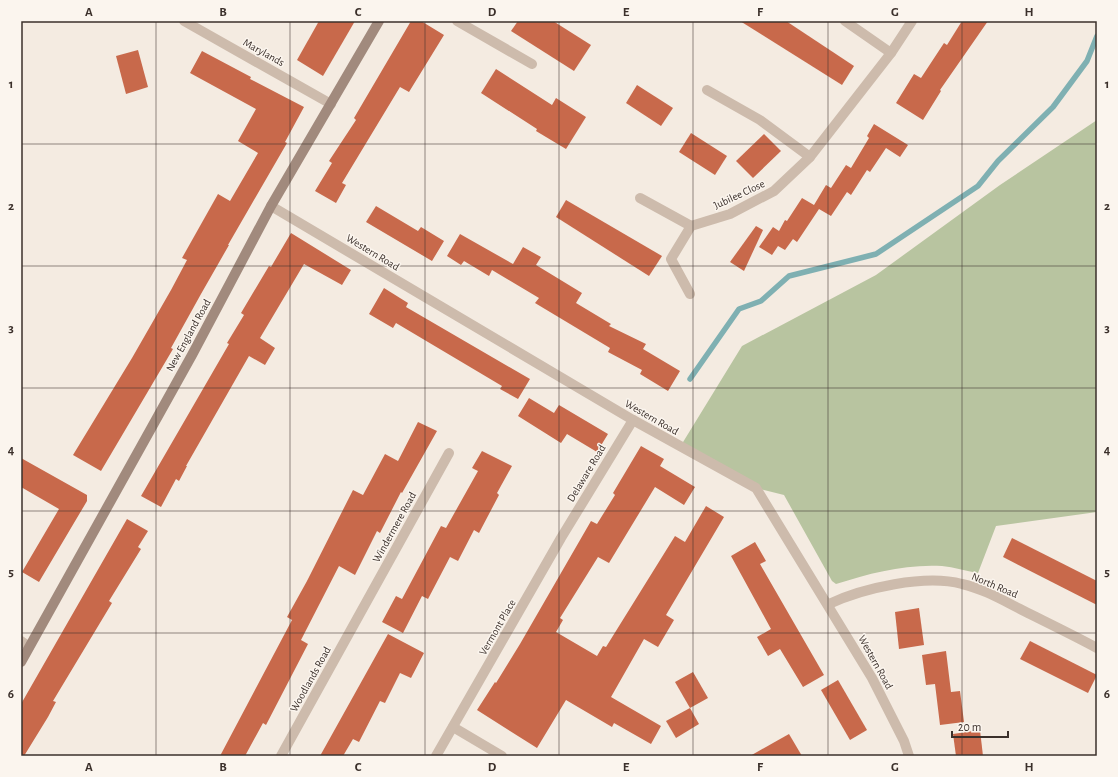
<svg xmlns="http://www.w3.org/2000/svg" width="1118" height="777" viewBox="0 0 1118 777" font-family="'Alegreya Sans',sans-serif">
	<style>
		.green { fill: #b8c4a0 }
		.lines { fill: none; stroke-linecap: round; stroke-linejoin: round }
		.stream { stroke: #7fb0b2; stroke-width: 5.5 }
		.building { fill: #c8694b }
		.street { stroke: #cdbbac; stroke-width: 10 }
		.secondary { stroke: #a18a7d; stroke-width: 10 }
		.grid { fill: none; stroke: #3b302b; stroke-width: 1; stroke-opacity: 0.55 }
		.labels { text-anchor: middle; stroke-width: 3; stroke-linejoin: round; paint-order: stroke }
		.street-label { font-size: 11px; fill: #3b302b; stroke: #fbf5ee }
		.neatline { fill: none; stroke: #3b302b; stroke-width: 1.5 }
		.grid-label { font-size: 13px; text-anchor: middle; font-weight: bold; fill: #3b302b }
	</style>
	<rect width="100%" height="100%" fill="#f4ebe1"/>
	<!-- green -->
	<path class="green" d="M1097 120V512L996 526 978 573C966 571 954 567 942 566 905 564 871 573 836 584L832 581 784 495 756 488 680 447 742 346 876 275 1000 185Z"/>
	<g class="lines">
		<!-- stream -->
		<polyline class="stream" points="690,379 739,309 761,301 789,276 876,254 978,186 998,161 1053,107 1087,61 1097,36"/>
	</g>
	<!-- building -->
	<g class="building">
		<polygon points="319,21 355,21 323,76 297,60"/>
		<polygon points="411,21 421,21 444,35 409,92 400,87 342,183 346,185 336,203 315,191 332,163 329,161 356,120 354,118"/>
		<polygon points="518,21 553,21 591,45 574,71 511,31"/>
		<polygon points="740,21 786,21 854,66 842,85"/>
		<polygon points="962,21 988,21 940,90 941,91 923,120 896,103 914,74 921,78 944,43 947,45"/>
		<polygon points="138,50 148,87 126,94 116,56"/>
		<polygon points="202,51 251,77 250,79 304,107 285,142 287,143 228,245 229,245 201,294 171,348 173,349 101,471 73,455 132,358 171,290 187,260 182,258 218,194 230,201 258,153 238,141 256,109 190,73"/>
		<polygon points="496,69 552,105 556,98 586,117 566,149 536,131 537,129 481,93"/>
		<polygon points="637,85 673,108 661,126 626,103"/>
		<polygon points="874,124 908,145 900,157 886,148 870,172 867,170 851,195 847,192 831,216 819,209 797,242 793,239 785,250 778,246 772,255 759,247 773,227 779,231 785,220 787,221 802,198 814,205 826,185 831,188 846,165 851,168 869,138 867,136"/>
		<polygon points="691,133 727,156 715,175 679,152"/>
		<polygon points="764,134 781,151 753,178 736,161"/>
		<polygon points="566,200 662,256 649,276 556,217"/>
		<polygon points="376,206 418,231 421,227 444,241 432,261 366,222"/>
		<polygon points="756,226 763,230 744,271 730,262"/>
		<polygon points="291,233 351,270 342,285 304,264 260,338 275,348 265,365 249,356 186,466 187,466 179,481 176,479 161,507 141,496 229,344 227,343 244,315 241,313 269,266 271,267"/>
		<polygon points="460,234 513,264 523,247 541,257 536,265 582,293 576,303 611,324 609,326 646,344 643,349 680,371 668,391 640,374 642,370 608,352 610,348 535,303 539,298 492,270 489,276 464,261 461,265 447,256"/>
		<polygon points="384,288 408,303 406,307 530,379 518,399 500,389 502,386 396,323 393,328 369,314"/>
		<polygon points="529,398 554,413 559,405 608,434 597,452 567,434 561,443 518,416"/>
		<polygon points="418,422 437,431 402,493 401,492 380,533 377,531 355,575 339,566 301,640 308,644 266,725 263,723 245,756 220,756 292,620 287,617 307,581 353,490 363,495 385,454 398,461"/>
		<polygon points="641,446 664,459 660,466 695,487 684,505 655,487 609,563 598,557 560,618 563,620 556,632 597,656 603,646 606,647 675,536 685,542 706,506 724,517 666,615 674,620 658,647 644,639 611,697 661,726 651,744 614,723 612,727 566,700 537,748 477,710 495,682 496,683 520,644 591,521 597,524 615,495 613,493"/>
		<polygon points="482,451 512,466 497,493 499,495 479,533 474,530 458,561 450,557 428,599 422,596 403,633 382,622 396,596 402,599 441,526 446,528 478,471 472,468"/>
		<polygon points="21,458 87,495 87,501 39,582 22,572 59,509 21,487"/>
		<polygon points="127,519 148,531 138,547 141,549 109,601 112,603 53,701 56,702 48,717 24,756 21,756 21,704"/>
		<polygon points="1012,538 1097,581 1097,605 1003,557"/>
		<polygon points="755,542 766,561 760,564 824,675 803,687 780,649 768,656 757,637 771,629 731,556"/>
		<polygon points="919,608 924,645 899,649 895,612"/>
		<polygon points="388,634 424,653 411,678 400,673 385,703 380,701 359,742 353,739 343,756 320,756"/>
		<polygon points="1030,641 1097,675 1088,693 1020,659"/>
		<polygon points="946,651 951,692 960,691 964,722 940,725 935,684 926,685 922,655"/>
		<polygon points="693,672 708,698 690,708 675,682"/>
		<polygon points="838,680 867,730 850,740 821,690"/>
		<polygon points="690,708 699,724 676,738 666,721"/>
		<polygon points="980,730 983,756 956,756 953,734"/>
		<polygon points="789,734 802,756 750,756 773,743"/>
	</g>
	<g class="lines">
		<!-- street -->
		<g class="street">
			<polyline points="184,21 331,104"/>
			<polyline points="457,21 532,64"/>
			<polyline points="845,21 891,53 912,21"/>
			<polyline points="707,90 760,120 810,157"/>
			<polyline points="640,198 691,226"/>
			<polyline points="271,206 633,420 756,488 872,678 904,741 909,756"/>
			<polyline points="690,294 671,259 691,226 730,214 774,191 810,157 891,53"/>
			<path d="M829 604C863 588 925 574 962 584 984 589 1004 601 1024 611 1048 623 1073 635 1097 648"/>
			<polyline points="21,641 29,647"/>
			<polyline points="453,727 502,756"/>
			<polyline points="281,756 449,453"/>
			<polyline points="436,756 561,538 633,420"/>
		</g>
		<!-- secondary -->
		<polyline class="secondary" points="21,662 192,355 271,206 379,21"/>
	</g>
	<!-- grid -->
	<path class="grid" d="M156 21V756M290 21V756M425 21V756M559 21V756M693 21V756M828 21V756M962 21V756M21 144H1097M21 266H1097M21 388H1097M21 511H1097M21 633H1097"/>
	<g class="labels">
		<!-- street labels -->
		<g class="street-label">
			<text transform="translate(264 52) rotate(29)" y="4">Marylands</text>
			<text transform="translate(739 194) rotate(-25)" y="4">Jubilee Close</text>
			<text transform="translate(373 252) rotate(31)" y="4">Western Road</text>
			<text transform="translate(188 335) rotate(-61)" y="4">New England Road</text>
			<text transform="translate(652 417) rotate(30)" y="4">Western Road</text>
			<text transform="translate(586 473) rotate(-59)" y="4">Delaware Road</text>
			<text transform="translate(394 527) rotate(-61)" y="4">Windermere Road</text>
			<text transform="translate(995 585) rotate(23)" y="4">North Road</text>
			<text transform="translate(497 627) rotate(-60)" y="4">Vermont Place</text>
			<text transform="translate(876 662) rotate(61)" y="4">Western Road</text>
			<text transform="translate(310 679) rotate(-61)" y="4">Woodlands Road</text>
		</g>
	</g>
	<!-- border -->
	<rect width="1118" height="777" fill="none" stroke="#fbf5ee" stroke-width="44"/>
	<!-- scale -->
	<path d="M952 731v6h56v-6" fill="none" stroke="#3b302b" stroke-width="2"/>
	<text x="958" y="731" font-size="12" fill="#3b302b" stroke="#fbf5ee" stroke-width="3" paint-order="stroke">20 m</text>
	<rect x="22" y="22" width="1074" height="733" class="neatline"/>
	<g class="grid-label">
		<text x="89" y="16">A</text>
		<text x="223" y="16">B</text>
		<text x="358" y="16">C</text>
		<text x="492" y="16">D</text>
		<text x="626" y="16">E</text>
		<text x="760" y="16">F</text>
		<text x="895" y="16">G</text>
		<text x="1029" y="16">H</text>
		<text x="11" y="88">1</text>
		<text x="1107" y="88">1</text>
		<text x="11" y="210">2</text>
		<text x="1107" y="210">2</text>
		<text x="11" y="332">3</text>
		<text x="1107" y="332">3</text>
		<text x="11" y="454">4</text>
		<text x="1107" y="454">4</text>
		<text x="11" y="576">5</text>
		<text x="1107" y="576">5</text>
		<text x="11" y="698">6</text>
		<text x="1107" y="698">6</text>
		<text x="89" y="771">A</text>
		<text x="223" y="771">B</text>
		<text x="358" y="771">C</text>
		<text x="492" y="771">D</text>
		<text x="626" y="771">E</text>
		<text x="760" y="771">F</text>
		<text x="895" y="771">G</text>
		<text x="1029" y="771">H</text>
	</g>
</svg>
